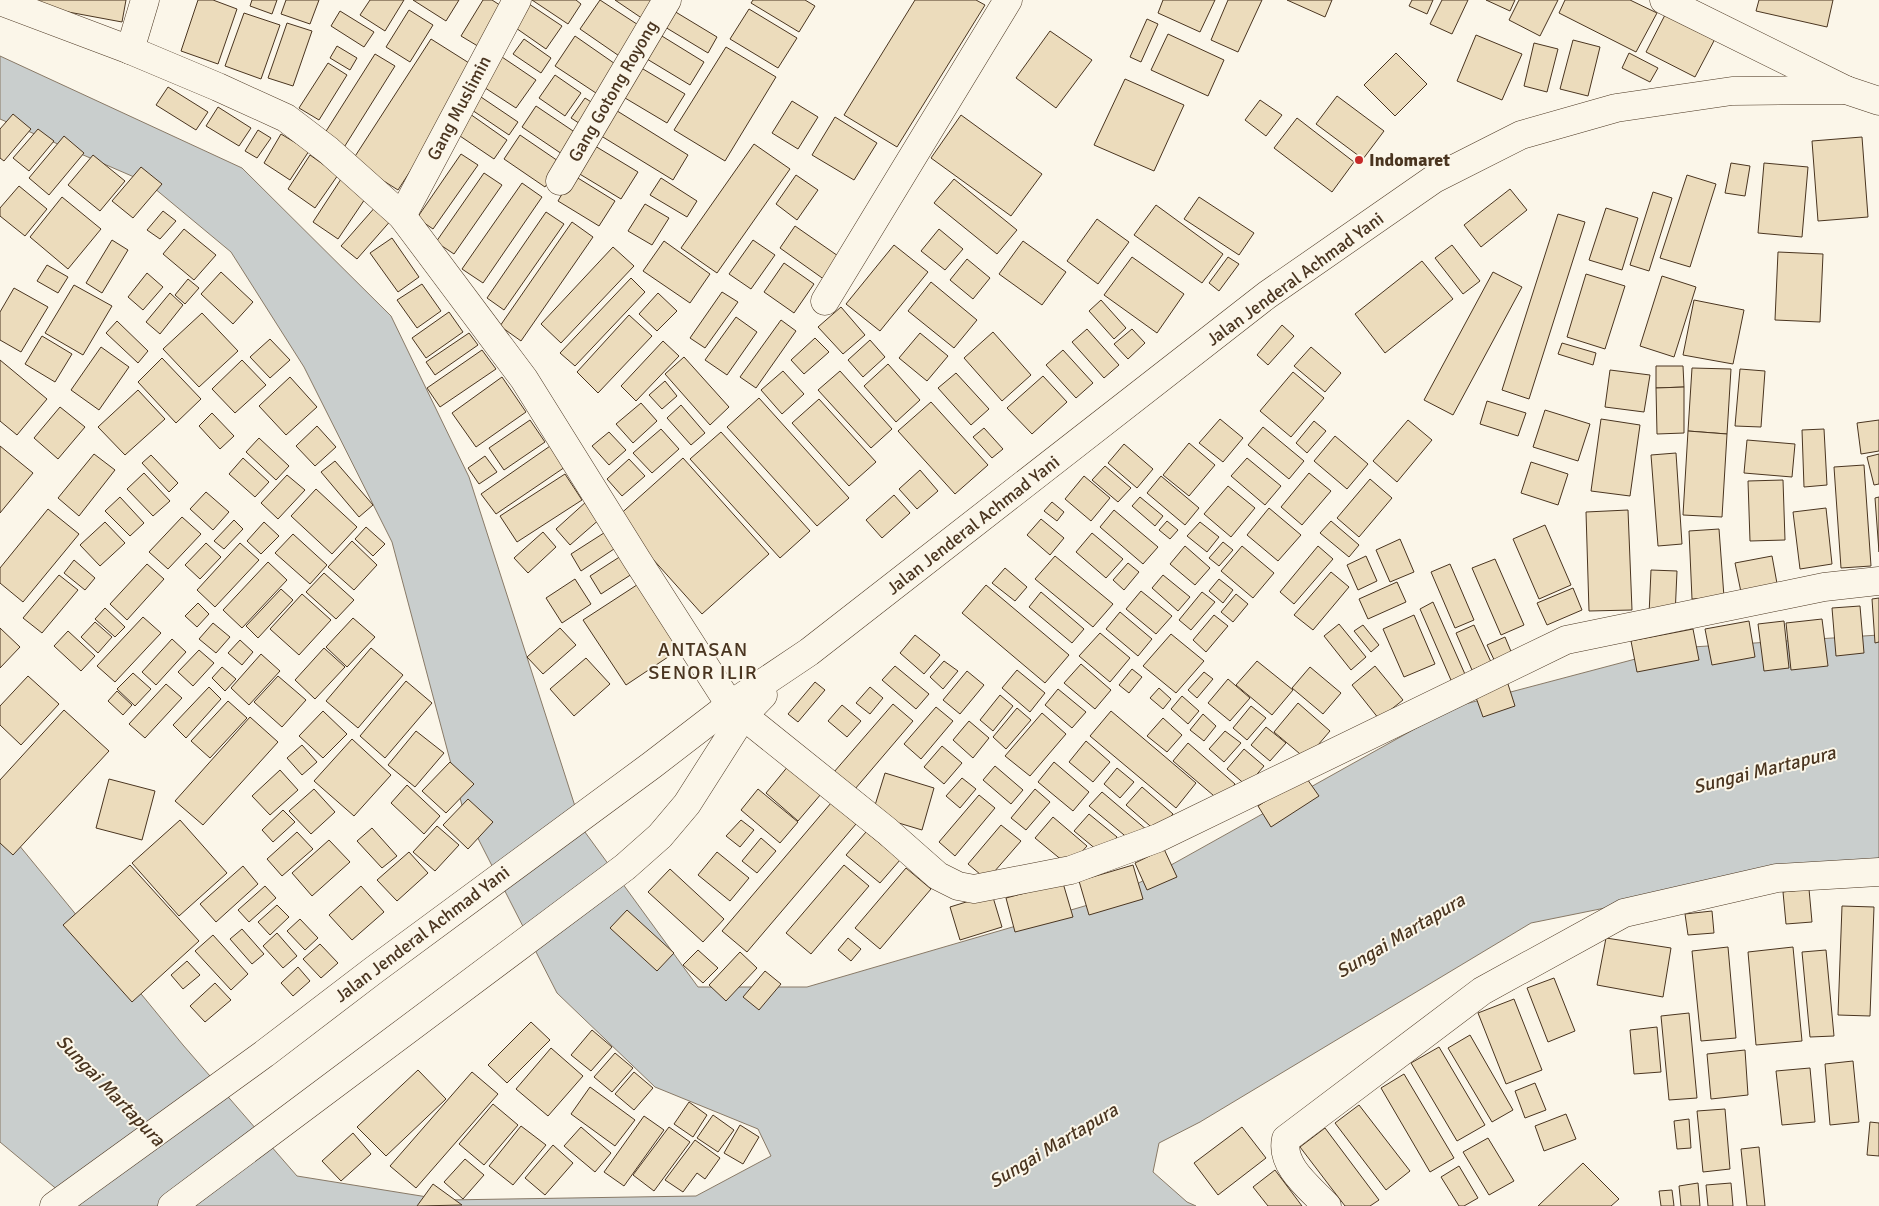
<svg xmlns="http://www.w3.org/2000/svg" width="1879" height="1206" viewBox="0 0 1879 1206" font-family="Signika,sans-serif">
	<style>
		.water { fill: #c9cecd; stroke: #887966 }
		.building { fill: #ecdcbc; stroke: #4a3520 }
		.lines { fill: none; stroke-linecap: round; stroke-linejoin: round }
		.minor-casing { stroke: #4a3520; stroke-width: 29 }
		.tertiary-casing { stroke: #4a3520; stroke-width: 29 }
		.trunk-casing { stroke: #4a3520; stroke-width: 29 }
		.minor { stroke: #fbf6e9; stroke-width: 28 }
		.tertiary { stroke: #fbf6e9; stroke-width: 28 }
		.trunk { stroke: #fbf6e9; stroke-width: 28 }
		.poi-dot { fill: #c62828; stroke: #fbf6e9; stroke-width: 2 }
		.labels { text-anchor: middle; stroke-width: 4; stroke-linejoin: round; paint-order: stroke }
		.street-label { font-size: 18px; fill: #4a3520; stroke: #fbf6e9 }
		.poi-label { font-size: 18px; font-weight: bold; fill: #4a3520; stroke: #fbf6e9; text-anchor: start }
		.water-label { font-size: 19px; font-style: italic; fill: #4a3520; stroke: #fbf6e9 }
		.quarter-label { font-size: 20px; letter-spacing: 1px; fill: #4a3520; stroke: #fbf6e9 }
	</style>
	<rect width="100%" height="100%" fill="#fbf6e9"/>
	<!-- water -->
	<polygon class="water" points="0,56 242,168 391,316 469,477 582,828 698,987 807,987 1112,898 1454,707 1677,648 1879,635 1879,874 1753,878 1531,923 1200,1122 1159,1143 1153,1172 1187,1202 1196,1206 77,1206 0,1142 0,822 183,1045 297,1176 446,1200 696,1196 771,1156 758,1129 655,1087 557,993 463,809 392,542 304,367 231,252 148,183 0,119"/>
	<!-- building -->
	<g class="building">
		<polygon points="37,0 126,0 122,22 36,6"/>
		<polygon points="198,0 213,0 237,9 218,64 181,51"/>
		<polygon points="252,0 277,0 272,14 250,6"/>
		<polygon points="286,0 319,0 310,24 281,14"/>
		<polygon points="370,0 404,0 385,31 360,15"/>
		<polygon points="413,0 459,0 446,21"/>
		<polygon points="483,0 492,0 506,9 481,48 461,36"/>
		<polygon points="532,0 576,0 581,4 568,24"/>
		<polygon points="600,0 646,30 625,60 580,29"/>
		<polygon points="615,0 657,0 646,21"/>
		<polygon points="753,0 805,0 815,6 799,32 751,3"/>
		<polygon points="915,0 976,0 985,5 897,147 844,115"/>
		<polygon points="1163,0 1215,0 1200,32 1158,13"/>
		<polygon points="1228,0 1262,0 1238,52 1211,40"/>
		<polygon points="1287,0 1332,0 1325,17"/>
		<polygon points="1412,0 1433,0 1427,14 1409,6"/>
		<polygon points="1442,0 1468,0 1452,34 1430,24"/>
		<polygon points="1486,0 1515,0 1510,11"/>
		<polygon points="1519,0 1558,0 1540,36 1509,20"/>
		<polygon points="1565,0 1630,0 1657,13 1636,52 1559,13"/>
		<polygon points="1759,0 1833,0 1827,27 1756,11"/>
		<polygon points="529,4 562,26 546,49 513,26"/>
		<polygon points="669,8 717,37 708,53 660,24"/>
		<polygon points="749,9 797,38 778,68 730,39"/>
		<polygon points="409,10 433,25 410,62 386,47"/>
		<polygon points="340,11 374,32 364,47 331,26"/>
		<polygon points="244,13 280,25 261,79 225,66"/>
		<polygon points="1666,13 1716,37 1695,77 1646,52"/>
		<polygon points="1147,19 1158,24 1141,62 1130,57"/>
		<polygon points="287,23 312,31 293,86 268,78"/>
		<polygon points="1050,31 1092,60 1056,108 1016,78"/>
		<polygon points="657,33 704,62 690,85 642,56"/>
		<polygon points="1168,34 1224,60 1208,96 1151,70"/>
		<polygon points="1476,35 1522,54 1502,100 1457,81"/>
		<polygon points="575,36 621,68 602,97 555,66"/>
		<polygon points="431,39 477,68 398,190 352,161"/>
		<polygon points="524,39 551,58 541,73 513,54"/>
		<polygon points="1573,40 1600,47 1588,96 1560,89"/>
		<polygon points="1534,43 1558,49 1547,92 1524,86"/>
		<polygon points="337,46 357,58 350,70 330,58"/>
		<polygon points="726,47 776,77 725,161 674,130"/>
		<polygon points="1396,53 1427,84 1395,116 1364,85"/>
		<polygon points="1629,53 1658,68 1650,82 1622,68"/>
		<polygon points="375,54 395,66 343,149 323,136"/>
		<polygon points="499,55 536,80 516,108 479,84"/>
		<polygon points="328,63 347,75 319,120 299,108"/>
		<polygon points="638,66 685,94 667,123 620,95"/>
		<polygon points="555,75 581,93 565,116 539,98"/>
		<polygon points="1125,79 1184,105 1154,171 1094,145"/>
		<polygon points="168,87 208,112 196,130 156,105"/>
		<polygon points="478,95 518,122 509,135 469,108"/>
		<polygon points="1337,96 1384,131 1363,159 1316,124"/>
		<polygon points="585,98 599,107 585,127 571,118"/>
		<polygon points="1260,100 1282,115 1266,136 1245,120"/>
		<polygon points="792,101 818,117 798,149 772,133"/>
		<polygon points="536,106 576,133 562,154 522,127"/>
		<polygon points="218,107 251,128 239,146 206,126"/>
		<polygon points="614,109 688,155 673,180 598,134"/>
		<polygon points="13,114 31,129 4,161 0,158 0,129"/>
		<polygon points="470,114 507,140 494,159 457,134"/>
		<polygon points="961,115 1042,174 1011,216 931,158"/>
		<polygon points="835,117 877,143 854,180 812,155"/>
		<polygon points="1297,118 1354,162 1332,192 1274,148"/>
		<polygon points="38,129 54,141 29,171 13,158"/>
		<polygon points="258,130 271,138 257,158 245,151"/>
		<polygon points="281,134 309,151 290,180 264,163"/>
		<polygon points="520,135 561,163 545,187 504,159"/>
		<polygon points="64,136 84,153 49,195 29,178"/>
		<polygon points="1862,137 1868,217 1818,221 1812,141"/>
		<polygon points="754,144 790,169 717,273 681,248"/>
		<polygon points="595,146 638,172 621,199 578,173"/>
		<polygon points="461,154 478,165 433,229 417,218"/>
		<polygon points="93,155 125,181 100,211 68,185"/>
		<polygon points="310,155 338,175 315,208 288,189"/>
		<polygon points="1731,163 1750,166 1745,196 1725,193"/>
		<polygon points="1764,163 1808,167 1802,237 1758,233"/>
		<polygon points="141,167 162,184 133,218 112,201"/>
		<polygon points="484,173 502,185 454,254 436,242"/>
		<polygon points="573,175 615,201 599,226 558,201"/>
		<polygon points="796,175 818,190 797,220 776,204"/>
		<polygon points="1687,175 1716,184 1690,267 1660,258"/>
		<polygon points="343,176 369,193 338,239 313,222"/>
		<polygon points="661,178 697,201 687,217 650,195"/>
		<polygon points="954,179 1017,230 997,254 934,203"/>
		<polygon points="522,183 542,197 483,283 462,269"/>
		<polygon points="19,186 47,209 25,236 0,216 0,208"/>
		<polygon points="1510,189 1527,210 1481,247 1464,225"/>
		<polygon points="1653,192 1672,198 1649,271 1630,265"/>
		<polygon points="62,197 101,229 68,269 30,237"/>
		<polygon points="1199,197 1254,233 1239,255 1184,219"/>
		<polygon points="645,204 669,218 652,245 628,231"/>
		<polygon points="377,205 393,218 357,259 341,246"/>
		<polygon points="1156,205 1223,254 1202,283 1134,235"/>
		<polygon points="1606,208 1638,218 1622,270 1589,260"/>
		<polygon points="163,211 176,221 160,239 147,230"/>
		<polygon points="546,212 564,224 504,310 487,298"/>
		<polygon points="1558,214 1585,222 1529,399 1502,390"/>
		<polygon points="1097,219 1129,242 1098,284 1067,261"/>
		<polygon points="572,222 593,237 521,341 500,326"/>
		<polygon points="795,226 841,258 825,280 780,248"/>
		<polygon points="184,229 216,255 194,280 163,254"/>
		<polygon points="939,229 963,249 945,270 921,251"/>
		<polygon points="392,238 419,277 398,292 370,253"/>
		<polygon points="112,240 128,250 102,293 86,283"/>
		<polygon points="753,240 775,255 751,289 729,274"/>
		<polygon points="664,241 710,274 690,303 643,271"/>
		<polygon points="1023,241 1066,272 1042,305 999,274"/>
		<polygon points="894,245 928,272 880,331 846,304"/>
		<polygon points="1452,245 1480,281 1463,294 1435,258"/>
		<polygon points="613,247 634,266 561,343 541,324"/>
		<polygon points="1778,252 1823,254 1820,322 1775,320"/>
		<polygon points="1132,257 1184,294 1157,333 1104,295"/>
		<polygon points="1228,257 1239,264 1219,291 1209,283"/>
		<polygon points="967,259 990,278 973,299 950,280"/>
		<polygon points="1422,261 1453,299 1385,353 1355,314"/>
		<polygon points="784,263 814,284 794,313 764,292"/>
		<polygon points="47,265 68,277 58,293 37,281"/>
		<polygon points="221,272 253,302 233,324 201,294"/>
		<polygon points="1493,272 1522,287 1453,415 1424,400"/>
		<polygon points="147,273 163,287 143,310 128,297"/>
		<polygon points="1586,274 1625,286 1605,349 1567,337"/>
		<polygon points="1662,276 1696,287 1674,357 1640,346"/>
		<polygon points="631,278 645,292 575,366 560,353"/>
		<polygon points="188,279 199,288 185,304 175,295"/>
		<polygon points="931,282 977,320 954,348 908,311"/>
		<polygon points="422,284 441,311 417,328 397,300"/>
		<polygon points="74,285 112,306 83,355 45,333"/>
		<polygon points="14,288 48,307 21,352 0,340 0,312"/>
		<polygon points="722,292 738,302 705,348 690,338"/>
		<polygon points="170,293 183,305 160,334 146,322"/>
		<polygon points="658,293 677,311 657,331 639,314"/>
		<polygon points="1101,300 1126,328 1114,339 1089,311"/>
		<polygon points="1694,300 1744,310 1733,364 1683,355"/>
		<polygon points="841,307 865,335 843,354 818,327"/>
		<polygon points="449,312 463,332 426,358 412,338"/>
		<polygon points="202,313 238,351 199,387 163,349"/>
		<polygon points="629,315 652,336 598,393 577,372"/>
		<polygon points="736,317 757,332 727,375 705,360"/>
		<polygon points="781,320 796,331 756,388 740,377"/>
		<polygon points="117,321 148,351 138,363 106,333"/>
		<polygon points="1282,325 1294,336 1268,365 1257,355"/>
		<polygon points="1087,329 1119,365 1104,378 1072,342"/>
		<polygon points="1132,329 1145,343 1128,359 1114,344"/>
		<polygon points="993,332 1031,375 1002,401 964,358"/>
		<polygon points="469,333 478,345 435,375 426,362"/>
		<polygon points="920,333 948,356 927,381 899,358"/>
		<polygon points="42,336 72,354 55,382 25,364"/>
		<polygon points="815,338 829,352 804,374 791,360"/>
		<polygon points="270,339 290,360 270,378 250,357"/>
		<polygon points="870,340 885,357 863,377 848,360"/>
		<polygon points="663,341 679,356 636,401 621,386"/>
		<polygon points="1562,343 1596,353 1593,365 1558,354"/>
		<polygon points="101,347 129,367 99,410 71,390"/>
		<polygon points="1311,347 1341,373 1325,392 1294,366"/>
		<polygon points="482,350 496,369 440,407 427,388"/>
		<polygon points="1063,350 1093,383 1076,398 1046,365"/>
		<polygon points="684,357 729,407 710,425 665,374"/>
		<polygon points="162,358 201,399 176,423 138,382"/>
		<polygon points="0,360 47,399 17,435 0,421"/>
		<polygon points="242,360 266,385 235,413 212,389"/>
		<polygon points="888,364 920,400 896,422 864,386"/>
		<polygon points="1656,366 1683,366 1684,387 1656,388"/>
		<polygon points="1692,368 1731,369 1727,434 1688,431"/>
		<polygon points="1740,369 1765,371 1761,427 1735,426"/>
		<polygon points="1610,370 1650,375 1644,412 1605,407"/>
		<polygon points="783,371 804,394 782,414 761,390"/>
		<polygon points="840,371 892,429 871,448 818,390"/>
		<polygon points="1293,372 1324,398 1291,437 1260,411"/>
		<polygon points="956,373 989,409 971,425 938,388"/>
		<polygon points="1043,376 1067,402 1032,434 1007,408"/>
		<polygon points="290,377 317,407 286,435 259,406"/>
		<polygon points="502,377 526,412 476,447 452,413"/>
		<polygon points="665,381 677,396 662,409 649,395"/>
		<polygon points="1684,387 1684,433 1657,434 1656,388"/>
		<polygon points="138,390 165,419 125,455 98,427"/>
		<polygon points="759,398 849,498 817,526 727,427"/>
		<polygon points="819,399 876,462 849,486 792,423"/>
		<polygon points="1487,401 1526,413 1518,436 1480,424"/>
		<polygon points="931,402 988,465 955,494 898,431"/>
		<polygon points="641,403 657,421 633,443 616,424"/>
		<polygon points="681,405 705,433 691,445 667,418"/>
		<polygon points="60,407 85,427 58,459 34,438"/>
		<polygon points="1545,410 1590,424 1578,461 1533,447"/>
		<polygon points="212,413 234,436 220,449 199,426"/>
		<polygon points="1220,419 1243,438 1223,462 1199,443"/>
		<polygon points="1601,419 1640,425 1630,496 1591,491"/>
		<polygon points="530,420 545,442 504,470 489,448"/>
		<polygon points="1408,420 1432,440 1397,482 1373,461"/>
		<polygon points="1879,420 1879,451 1861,454 1857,423"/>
		<polygon points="1314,421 1326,431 1307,453 1296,443"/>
		<polygon points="317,426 336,447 315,466 296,446"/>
		<polygon points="1263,427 1304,461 1289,479 1248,445"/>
		<polygon points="984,428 1003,449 992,458 973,437"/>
		<polygon points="661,429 679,449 652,473 633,453"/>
		<polygon points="1824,429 1827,485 1804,487 1802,430"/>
		<polygon points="1688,431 1727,434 1722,517 1683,515"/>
		<polygon points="609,432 626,450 609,465 592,446"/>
		<polygon points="721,432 810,531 780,558 690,459"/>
		<polygon points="1335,436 1368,464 1347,489 1314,461"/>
		<polygon points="259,438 289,466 276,480 246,452"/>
		<polygon points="1747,440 1795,444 1792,477 1744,473"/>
		<polygon points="1189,443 1215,465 1189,496 1163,475"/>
		<polygon points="553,444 568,465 496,514 481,494"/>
		<polygon points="1124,444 1153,469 1137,488 1108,463"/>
		<polygon points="0,446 33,473 0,513"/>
		<polygon points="1676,453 1682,544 1658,546 1651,455"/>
		<polygon points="94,454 115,470 79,516 58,498"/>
		<polygon points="1879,454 1879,484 1874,485 1867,457"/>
		<polygon points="151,455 178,483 169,492 142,463"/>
		<polygon points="485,456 497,472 479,484 468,468"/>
		<polygon points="243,458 269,482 255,497 229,474"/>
		<polygon points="683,458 769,554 702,614 616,518"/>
		<polygon points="1247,458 1281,486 1265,505 1231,476"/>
		<polygon points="629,459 645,476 622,496 607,479"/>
		<polygon points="335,461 373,505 359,517 321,472"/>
		<polygon points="1531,462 1568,474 1558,505 1521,493"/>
		<polygon points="1864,465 1871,566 1841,568 1834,467"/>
		<polygon points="1105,466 1131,488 1118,502 1092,480"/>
		<polygon points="920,470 938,491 917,509 899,489"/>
		<polygon points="144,473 170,501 153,516 127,489"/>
		<polygon points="1309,473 1331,491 1302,525 1281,507"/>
		<polygon points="565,474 582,500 517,542 500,516"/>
		<polygon points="287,475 305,490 278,519 261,503"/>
		<polygon points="1084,476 1110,498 1091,521 1065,499"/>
		<polygon points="1161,476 1199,508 1185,525 1147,493"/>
		<polygon points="1370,479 1392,498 1359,537 1337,518"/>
		<polygon points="1783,480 1785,540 1750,541 1748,481"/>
		<polygon points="1228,486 1255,508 1231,537 1204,514"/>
		<polygon points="316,489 357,527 332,554 291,516"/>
		<polygon points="206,492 229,512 213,530 190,509"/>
		<polygon points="894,495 910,513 882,538 866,520"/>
		<polygon points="120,497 144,523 130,536 105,511"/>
		<polygon points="1140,497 1163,516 1155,526 1132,506"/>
		<polygon points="1879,497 1879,552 1875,498"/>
		<polygon points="587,501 601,518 570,545 556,529"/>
		<polygon points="1052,502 1064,512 1057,521 1044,511"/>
		<polygon points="1269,508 1301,535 1278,561 1247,535"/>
		<polygon points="1826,508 1832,564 1800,569 1793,512"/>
		<polygon points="48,509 79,534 23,602 0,583 0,568"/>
		<polygon points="1114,510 1158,547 1143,564 1100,527"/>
		<polygon points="1628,510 1632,610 1589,611 1586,512"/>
		<polygon points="182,517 201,534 168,569 149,552"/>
		<polygon points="1041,519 1064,538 1050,555 1027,535"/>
		<polygon points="234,520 243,529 224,549 214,541"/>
		<polygon points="1167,521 1178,530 1170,539 1159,530"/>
		<polygon points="1331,521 1359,545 1349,557 1320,533"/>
		<polygon points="105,522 125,543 100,566 80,545"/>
		<polygon points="264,522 279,536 261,554 247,541"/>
		<polygon points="1200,522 1219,537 1207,552 1187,536"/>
		<polygon points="1545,525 1571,585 1539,599 1513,539"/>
		<polygon points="366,527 385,544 373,556 355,539"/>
		<polygon points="1719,529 1724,597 1692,599 1689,531"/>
		<polygon points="607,531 617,547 581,571 571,554"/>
		<polygon points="543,532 556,547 528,573 514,558"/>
		<polygon points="1092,533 1123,559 1106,578 1076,552"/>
		<polygon points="293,534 327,565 310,584 275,553"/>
		<polygon points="1400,539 1414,572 1390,582 1376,550"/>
		<polygon points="352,541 377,565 354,590 328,567"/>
		<polygon points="1223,542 1233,550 1219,566 1209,558"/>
		<polygon points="206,543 221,557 200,579 185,565"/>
		<polygon points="240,543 259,560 215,607 197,590"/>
		<polygon points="1185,546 1210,568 1195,585 1170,564"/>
		<polygon points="1242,546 1274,573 1253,598 1221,571"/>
		<polygon points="1318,546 1333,559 1294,604 1280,592"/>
		<polygon points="621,556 632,574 601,594 590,576"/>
		<polygon points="1055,556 1113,604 1093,627 1035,579"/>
		<polygon points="1366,556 1377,581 1358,590 1347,565"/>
		<polygon points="1772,556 1778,589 1742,597 1735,563"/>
		<polygon points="1495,559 1524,625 1501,635 1472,568"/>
		<polygon points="74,560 95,578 85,590 64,573"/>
		<polygon points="268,562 287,580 242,628 223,610"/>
		<polygon points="1128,563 1139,572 1124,590 1113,580"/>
		<polygon points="147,564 164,579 127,620 110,604"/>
		<polygon points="1450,564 1474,620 1455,628 1431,572"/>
		<polygon points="1005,568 1027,587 1015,601 992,583"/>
		<polygon points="1651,570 1677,571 1675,616 1649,615"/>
		<polygon points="1331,572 1349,587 1313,630 1294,615"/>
		<polygon points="324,573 354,600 336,619 306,592"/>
		<polygon points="59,575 78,590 42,633 23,618"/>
		<polygon points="1163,575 1190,597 1178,611 1152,588"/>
		<polygon points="575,579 591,604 562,623 546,598"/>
		<polygon points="1219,579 1233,590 1223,603 1209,591"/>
		<polygon points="643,581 686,645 626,685 583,620"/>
		<polygon points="1397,582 1406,602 1368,619 1359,599"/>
		<polygon points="986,585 1069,655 1045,683 962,613"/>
		<polygon points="1573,588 1582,610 1547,625 1537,603"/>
		<polygon points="281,589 293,600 258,638 246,626"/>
		<polygon points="1141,591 1172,616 1156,634 1126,609"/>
		<polygon points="1041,592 1084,629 1072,643 1029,607"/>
		<polygon points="1202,592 1215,602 1191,630 1179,620"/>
		<polygon points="302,594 331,620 299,655 270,629"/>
		<polygon points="1236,594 1248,604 1233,622 1221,612"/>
		<polygon points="1879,598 1879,642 1875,643 1872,599"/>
		<polygon points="1433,602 1468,681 1454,687 1420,609"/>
		<polygon points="198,603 209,614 197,627 185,616"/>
		<polygon points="1860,606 1864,653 1836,656 1832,608"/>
		<polygon points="105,608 125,627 115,637 95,619"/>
		<polygon points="1120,612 1152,639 1138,656 1106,629"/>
		<polygon points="1214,615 1228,626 1206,652 1193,640"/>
		<polygon points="1414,615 1435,664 1404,677 1383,629"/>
		<polygon points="143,617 161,633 115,682 97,666"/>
		<polygon points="353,618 375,637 347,667 326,647"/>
		<polygon points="1822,619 1828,666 1791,670 1786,623"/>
		<polygon points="1749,621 1755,657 1712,665 1705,629"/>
		<polygon points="1784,621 1789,668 1764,671 1758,624"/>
		<polygon points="95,622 112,637 98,653 81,637"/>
		<polygon points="213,623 230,637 216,653 199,639"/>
		<polygon points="1339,624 1366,657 1351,670 1324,636"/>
		<polygon points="1363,625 1379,645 1371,652 1354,631"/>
		<polygon points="1474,625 1491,662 1472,670 1456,633"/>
		<polygon points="0,628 20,647 0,668"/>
		<polygon points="560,628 576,645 543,674 527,657"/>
		<polygon points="1693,629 1699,660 1637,672 1631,641"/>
		<polygon points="68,631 95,656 81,671 54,646"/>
		<polygon points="1100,633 1130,658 1110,682 1079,656"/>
		<polygon points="1171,634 1204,661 1176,693 1143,666"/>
		<polygon points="915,635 940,655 924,674 900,653"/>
		<polygon points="1505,637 1515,661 1498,668 1487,645"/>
		<polygon points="172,639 186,652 156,685 142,672"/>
		<polygon points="240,640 253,652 242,665 228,653"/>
		<polygon points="324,648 345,667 315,699 295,680"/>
		<polygon points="371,648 403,675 358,728 326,701"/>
		<polygon points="199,650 214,663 193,686 178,672"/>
		<polygon points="261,654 280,671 249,705 231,688"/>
		<polygon points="586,658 610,684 574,716 550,689"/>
		<polygon points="944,661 958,671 943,689 930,677"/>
		<polygon points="1257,661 1293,690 1272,715 1236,685"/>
		<polygon points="1081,664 1111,690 1095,709 1064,683"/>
		<polygon points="895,666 929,694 916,709 882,680"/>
		<polygon points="1375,666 1403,700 1379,719 1352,685"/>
		<polygon points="222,667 236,679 225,691 212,678"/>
		<polygon points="1310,667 1341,693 1323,714 1292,688"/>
		<polygon points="1132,669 1142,677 1129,693 1119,685"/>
		<polygon points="1017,670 1045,693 1030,712 1002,688"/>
		<polygon points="967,671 984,685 960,714 943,700"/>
		<polygon points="1204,672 1213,679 1197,698 1188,690"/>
		<polygon points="133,673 151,689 135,706 117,689"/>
		<polygon points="28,676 59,704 21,745 0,725 0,706"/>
		<polygon points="278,676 306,700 282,727 254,702"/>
		<polygon points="1228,679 1250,698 1230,721 1208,703"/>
		<polygon points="406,681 432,703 385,758 360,736"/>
		<polygon points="1507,681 1515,706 1483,717 1474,692"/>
		<polygon points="815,682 825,690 798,722 788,714"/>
		<polygon points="166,684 182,698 145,738 129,724"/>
		<polygon points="209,687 221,699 186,738 173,725"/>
		<polygon points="870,687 883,698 870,714 856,703"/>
		<polygon points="1159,688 1171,699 1163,709 1150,698"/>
		<polygon points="1058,689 1086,712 1072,728 1045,705"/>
		<polygon points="117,691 132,705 123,715 108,701"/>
		<polygon points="1000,695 1013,706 993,731 980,720"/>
		<polygon points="1182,696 1199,711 1188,724 1171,709"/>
		<polygon points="228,701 247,718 210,758 191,741"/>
		<polygon points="1298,703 1330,731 1306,759 1274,732"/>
		<polygon points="893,704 913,721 855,789 834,772"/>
		<polygon points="842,705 861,721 847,737 828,721"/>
		<polygon points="1251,706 1266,718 1247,740 1233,728"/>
		<polygon points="936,707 953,721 921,759 904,744"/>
		<polygon points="1017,708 1031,720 1006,749 993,737"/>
		<polygon points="64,710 109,751 13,855 0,843 0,780"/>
		<polygon points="323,711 347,734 323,758 299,736"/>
		<polygon points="1111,711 1196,783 1176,808 1090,736"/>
		<polygon points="1042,713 1066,734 1030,776 1005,756"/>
		<polygon points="1203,714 1216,726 1204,741 1190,730"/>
		<polygon points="250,717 278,742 203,825 175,801"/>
		<polygon points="1163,718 1182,735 1167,752 1147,736"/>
		<polygon points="969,721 989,738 973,758 953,740"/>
		<polygon points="1266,727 1286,743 1270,761 1251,745"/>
		<polygon points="416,731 444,753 415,787 388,765"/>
		<polygon points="1225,731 1241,743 1224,762 1209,749"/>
		<polygon points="352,739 391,775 354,816 314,781"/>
		<polygon points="1086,741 1110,762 1093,782 1069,762"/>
		<polygon points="1188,743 1235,784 1220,801 1173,761"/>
		<polygon points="302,745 317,762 302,775 287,758"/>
		<polygon points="942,746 962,763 944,784 924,767"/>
		<polygon points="1244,749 1264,766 1247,786 1227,769"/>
		<polygon points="794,759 827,787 798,821 766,793"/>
		<polygon points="450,762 474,784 446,813 422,791"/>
		<polygon points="1054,762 1089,792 1073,811 1038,782"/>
		<polygon points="995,766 1023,790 1011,804 983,780"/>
		<polygon points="1117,768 1134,782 1120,798 1104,784"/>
		<polygon points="280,770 298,790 270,815 252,796"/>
		<polygon points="885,773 934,788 922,830 872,815"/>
		<polygon points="1305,776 1319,796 1271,827 1258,806"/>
		<polygon points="962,778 976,789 960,808 946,796"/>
		<polygon points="109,779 155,791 142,840 96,828"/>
		<polygon points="407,785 440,816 424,834 391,803"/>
		<polygon points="1142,787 1173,814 1157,832 1126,805"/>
		<polygon points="314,789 335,812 311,834 289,811"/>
		<polygon points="758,789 798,822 780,843 741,810"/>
		<polygon points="1035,789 1050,802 1026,830 1011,818"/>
		<polygon points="1102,792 1147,830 1135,844 1089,806"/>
		<polygon points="979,795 995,808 955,856 939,842"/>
		<polygon points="468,799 493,822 468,849 443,825"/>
		<polygon points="831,803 856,824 747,952 722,931"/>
		<polygon points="283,810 295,822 273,842 262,830"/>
		<polygon points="1089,814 1117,837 1103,855 1074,831"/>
		<polygon points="1053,817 1087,846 1069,866 1035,838"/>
		<polygon points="180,820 227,873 179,916 132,863"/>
		<polygon points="741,820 754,830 740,847 726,836"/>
		<polygon points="1001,825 1021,841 987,880 968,864"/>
		<polygon points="437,826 459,845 435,871 413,852"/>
		<polygon points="372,828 397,856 382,868 357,841"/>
		<polygon points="297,832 313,849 282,876 267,859"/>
		<polygon points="866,832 900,860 880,883 846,855"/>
		<polygon points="761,838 776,851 757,873 742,861"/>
		<polygon points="329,840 350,862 312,896 292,873"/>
		<polygon points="1164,849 1177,877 1147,890 1135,863"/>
		<polygon points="409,852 428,873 397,901 377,880"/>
		<polygon points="717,852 749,878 730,901 698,875"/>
		<polygon points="130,865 199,941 132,1002 63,925"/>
		<polygon points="844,865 869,886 811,954 786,933"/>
		<polygon points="1133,865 1143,899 1089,915 1079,881"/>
		<polygon points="243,866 258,884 216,922 200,904"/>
		<polygon points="906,868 931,889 880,949 855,928"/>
		<polygon points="670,869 724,919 703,942 648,892"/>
		<polygon points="1063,883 1073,917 1015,932 1006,898"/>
		<polygon points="265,886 276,898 249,922 238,910"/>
		<polygon points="361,886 384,912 352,940 329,915"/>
		<polygon points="1809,889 1812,922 1786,924 1783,892"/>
		<polygon points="992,894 1002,927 960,940 950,907"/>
		<polygon points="277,905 289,917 270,935 258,922"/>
		<polygon points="1842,906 1874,907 1870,1016 1838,1015"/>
		<polygon points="627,910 674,953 657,971 610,928"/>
		<polygon points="1712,911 1714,933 1688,935 1685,914"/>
		<polygon points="300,919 318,938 305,950 287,931"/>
		<polygon points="242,929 264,954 252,964 230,939"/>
		<polygon points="277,933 297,956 283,968 263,946"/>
		<polygon points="213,935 248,974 231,990 195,951"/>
		<polygon points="848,938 861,949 851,961 838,950"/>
		<polygon points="1606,938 1671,948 1663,997 1597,985"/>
		<polygon points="320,944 338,963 321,978 303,959"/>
		<polygon points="1728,947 1736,1038 1701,1041 1692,951"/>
		<polygon points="1793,947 1802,1041 1756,1045 1748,952"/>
		<polygon points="698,950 718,968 703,983 683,965"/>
		<polygon points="1826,950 1834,1036 1810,1037 1802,952"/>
		<polygon points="740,952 757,968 726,1001 709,985"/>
		<polygon points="187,961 200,975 183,989 171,975"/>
		<polygon points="298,967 310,981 293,996 281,983"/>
		<polygon points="765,971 781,984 759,1010 743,997"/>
		<polygon points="1554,978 1575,1031 1548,1042 1527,988"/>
		<polygon points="215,983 231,1000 205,1022 190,1006"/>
		<polygon points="1514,999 1542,1070 1506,1084 1478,1013"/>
		<polygon points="1689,1013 1697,1098 1669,1100 1661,1016"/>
		<polygon points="531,1022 550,1040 507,1083 488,1065"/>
		<polygon points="1657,1027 1661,1072 1634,1074 1630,1030"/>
		<polygon points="592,1030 612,1047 591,1071 571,1055"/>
		<polygon points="1470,1035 1513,1110 1492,1122 1448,1048"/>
		<polygon points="1439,1047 1485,1125 1457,1141 1411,1063"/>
		<polygon points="551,1048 583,1076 548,1116 516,1089"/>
		<polygon points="1745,1050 1748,1095 1711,1099 1707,1054"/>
		<polygon points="615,1053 633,1068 612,1092 594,1077"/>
		<polygon points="1853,1061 1859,1122 1830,1125 1825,1064"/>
		<polygon points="1810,1068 1815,1122 1782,1125 1776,1071"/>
		<polygon points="418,1070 446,1099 386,1156 357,1127"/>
		<polygon points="472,1072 498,1094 416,1188 390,1166"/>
		<polygon points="634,1072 653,1088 634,1110 615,1094"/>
		<polygon points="1404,1074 1454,1158 1430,1172 1381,1088"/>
		<polygon points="1535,1083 1546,1110 1525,1118 1515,1091"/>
		<polygon points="590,1087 635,1120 615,1146 571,1114"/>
		<polygon points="689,1102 707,1115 693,1137 674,1124"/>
		<polygon points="493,1104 518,1125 484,1165 459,1144"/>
		<polygon points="1359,1105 1410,1171 1386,1190 1335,1123"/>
		<polygon points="1725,1109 1730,1169 1703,1172 1697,1111"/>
		<polygon points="1566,1114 1576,1139 1544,1151 1535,1126"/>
		<polygon points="713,1115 734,1130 718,1152 697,1138"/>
		<polygon points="644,1116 664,1130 624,1186 604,1172"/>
		<polygon points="1689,1119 1691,1148 1677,1149 1674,1121"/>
		<polygon points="1870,1122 1879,1123 1879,1156 1867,1155"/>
		<polygon points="740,1125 759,1137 743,1164 724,1153"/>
		<polygon points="521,1126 546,1145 513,1185 489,1166"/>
		<polygon points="581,1127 611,1153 595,1172 564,1146"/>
		<polygon points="669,1127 690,1142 654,1191 633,1175"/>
		<polygon points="1242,1127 1266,1158 1218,1195 1194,1163"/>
		<polygon points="1325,1128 1379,1200 1370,1206 1345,1206 1300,1147"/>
		<polygon points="353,1133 371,1154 341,1181 322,1161"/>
		<polygon points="1488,1138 1514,1181 1489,1195 1463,1152"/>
		<polygon points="695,1140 720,1158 705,1179 697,1173 683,1192 665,1180"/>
		<polygon points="553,1145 573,1163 545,1195 525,1178"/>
		<polygon points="1759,1147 1765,1206 1747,1206 1741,1149"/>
		<polygon points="465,1159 484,1175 463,1199 444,1182"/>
		<polygon points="1583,1163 1619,1199 1611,1206 1538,1206"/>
		<polygon points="1459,1166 1478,1198 1464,1206 1459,1206 1441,1177"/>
		<polygon points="1275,1170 1302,1206 1268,1206 1253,1187"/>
		<polygon points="1698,1183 1700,1206 1681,1206 1679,1186"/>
		<polygon points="1731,1183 1733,1206 1708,1206 1706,1185"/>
		<polygon points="433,1184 462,1205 417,1206"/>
		<polygon points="1672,1190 1674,1206 1661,1206 1659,1191"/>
	</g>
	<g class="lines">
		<defs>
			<g id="minor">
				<polyline points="0,1 130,50 218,87 286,118 328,150 402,216 524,379 637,560 730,705 887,831 938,876 958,886 974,889 1071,870 1158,838 1566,640 1824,587 1879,581"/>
				<polyline points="130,50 145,0"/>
				<polyline points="560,181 667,0"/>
				<polyline points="402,216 517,0"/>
				<polyline points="825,301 1008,0"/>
				<path d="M1327 1206C1310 1188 1280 1166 1286 1139L1482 991 1624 913 1777 878 1879 872"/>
			</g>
			<polyline id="tertiary" points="1664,0 1846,90"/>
			<g id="trunk">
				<polyline points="54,1206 264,1054 374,970 652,765 730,705 809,652 1267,295 1434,179 1521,135 1616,108 1732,91 1846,90 1879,101"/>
				<polyline points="172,1206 625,867 660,836 687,804 743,716 763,695"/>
			</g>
		</defs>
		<!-- minor casing -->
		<use href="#minor" class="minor-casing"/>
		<!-- tertiary casing -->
		<use href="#tertiary" class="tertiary-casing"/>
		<!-- trunk casing -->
		<use href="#trunk" class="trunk-casing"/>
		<!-- minor -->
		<use href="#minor" class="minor"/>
		<!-- tertiary -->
		<use href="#tertiary" class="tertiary"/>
		<!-- trunk -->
		<use href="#trunk" class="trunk"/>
	</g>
	<!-- markers -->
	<circle class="poi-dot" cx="1359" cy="160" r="5"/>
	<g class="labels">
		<!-- street labels -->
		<g class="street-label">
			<text transform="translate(613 91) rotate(-60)" y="6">Gang Gotong Royong</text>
			<text transform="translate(459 108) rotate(-62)" y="6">Gang Muslimin</text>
			<text transform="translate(1295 279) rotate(-36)" y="6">Jalan Jenderal Achmad Yani</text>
			<text transform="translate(973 525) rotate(-38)" y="6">Jalan Jenderal Achmad Yani</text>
			<text transform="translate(422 934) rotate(-37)" y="6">Jalan Jenderal Achmad Yani</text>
		</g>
		<!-- poi labels -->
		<g class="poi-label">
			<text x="1369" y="166">Indomaret</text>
		</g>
		<!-- water labels -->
		<g class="water-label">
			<text transform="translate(1764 769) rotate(-14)" y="7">Sungai Martapura</text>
			<text transform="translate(1400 935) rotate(-31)" y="7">Sungai Martapura</text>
			<text transform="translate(111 1090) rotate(46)" y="7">Sungai Martapura</text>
			<text transform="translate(1053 1145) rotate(-31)" y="7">Sungai Martapura</text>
		</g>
		<!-- quarter labels -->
		<g class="quarter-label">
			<text x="703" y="656">ANTASAN<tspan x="703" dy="23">SENOR ILIR</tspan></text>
		</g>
	</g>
</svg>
